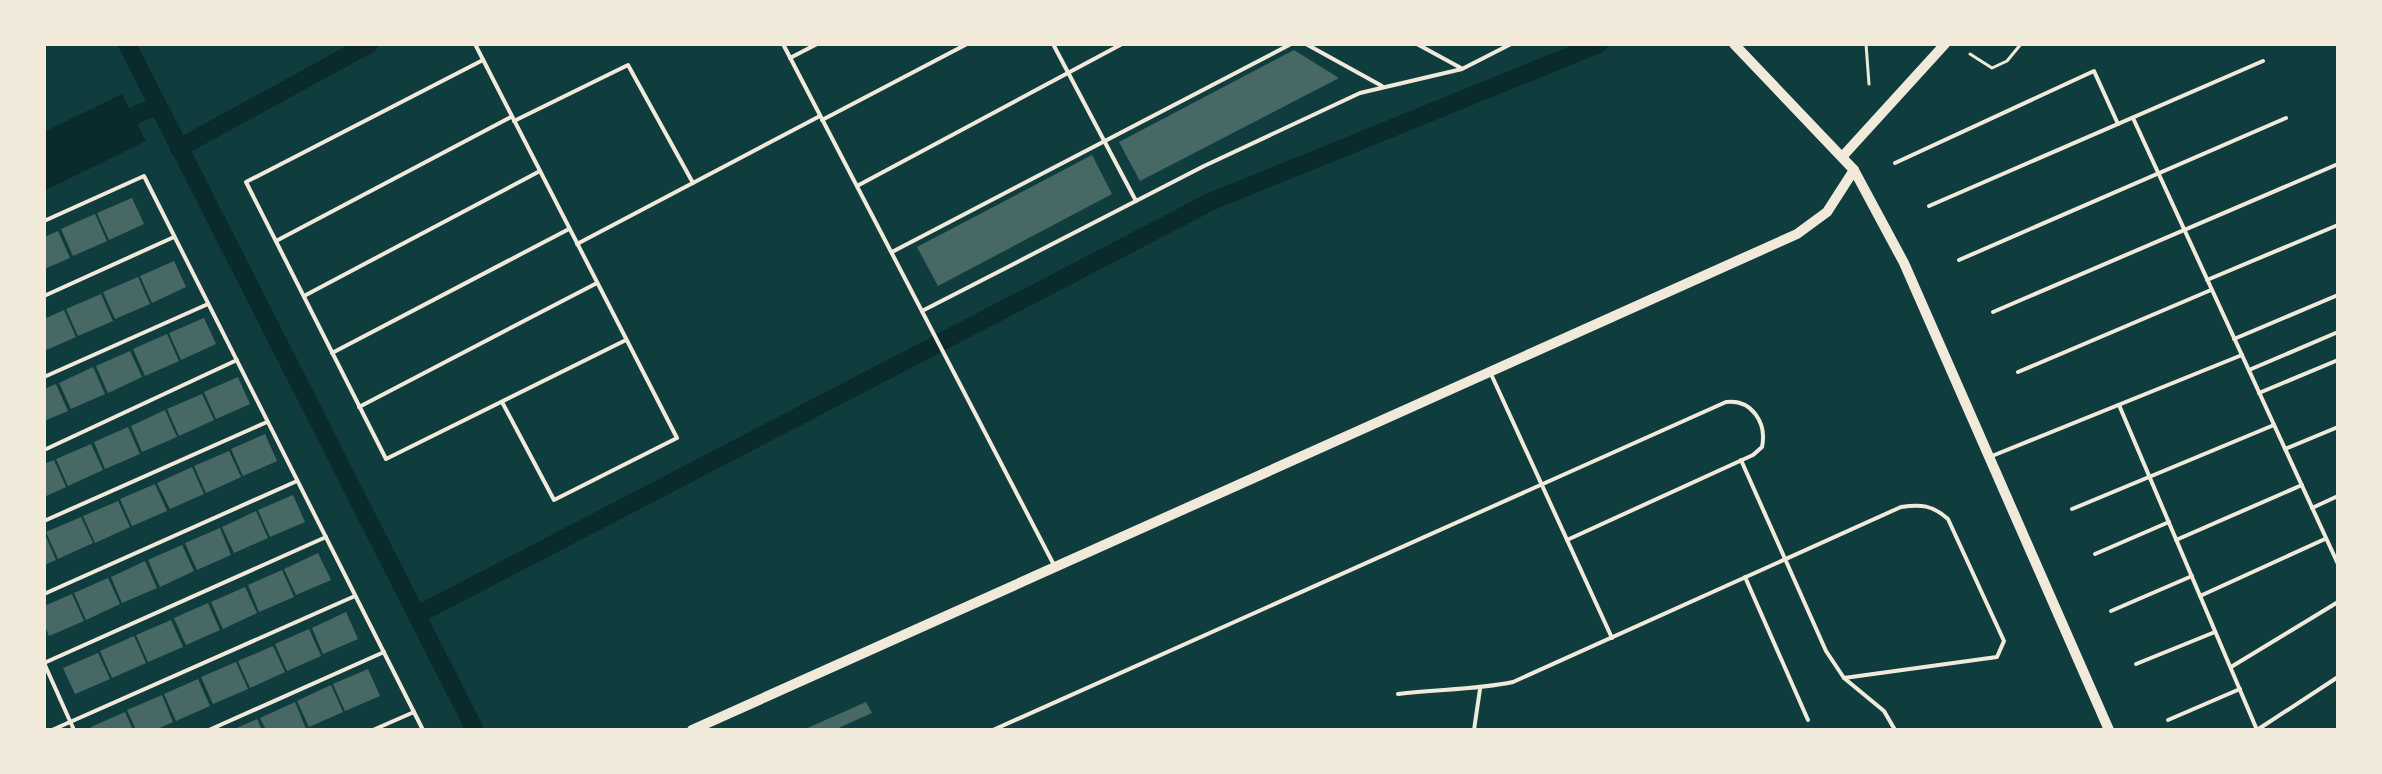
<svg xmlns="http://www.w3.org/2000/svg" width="2382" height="774" viewBox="0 0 2382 774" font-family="Jost,sans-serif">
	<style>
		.water { fill: #0a2a2b }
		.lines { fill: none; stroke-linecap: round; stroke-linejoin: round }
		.canal { stroke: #0a2a2b; stroke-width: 18 }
		.building { fill: #486865 }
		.path { stroke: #f1e9da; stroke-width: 3 }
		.service { stroke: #f1e9da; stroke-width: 4 }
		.tertiary { stroke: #f1e9da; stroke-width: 10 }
	</style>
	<rect width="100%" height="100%" fill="#0f3d3e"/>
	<!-- water -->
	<polygon class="water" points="122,94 146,141 44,191 44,132"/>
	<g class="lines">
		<!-- canal -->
		<g class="canal">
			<polyline points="127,44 475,730"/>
			<polyline points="111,127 157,105"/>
			<polyline points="179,148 369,44"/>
			<polyline points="417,615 1210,202 1599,44"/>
		</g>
	</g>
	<!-- building -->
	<g class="building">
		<polygon points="1294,50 1339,78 1140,181 1119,142"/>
		<polygon points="1092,155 1112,194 938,286 917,247"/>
		<polygon points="132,198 144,224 109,240 97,213"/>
		<polygon points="95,214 107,241 73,256 61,229"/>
		<polygon points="58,231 70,258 44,269 44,237"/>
		<polygon points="174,261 186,287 152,303 140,276"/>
		<polygon points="138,277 150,304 115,319 103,292"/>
		<polygon points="101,294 113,321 78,336 66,309"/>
		<polygon points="64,310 76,337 44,351 44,319"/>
		<polygon points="204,318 216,344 181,360 169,333"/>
		<polygon points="167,334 179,361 145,376 133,349"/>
		<polygon points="130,351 142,377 108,393 96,366"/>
		<polygon points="93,367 105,394 71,409 59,383"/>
		<polygon points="238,377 250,404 216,419 204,392"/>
		<polygon points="56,384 68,411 44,421 44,389"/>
		<polygon points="202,394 214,420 179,436 167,409"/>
		<polygon points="165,410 177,437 142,452 131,426"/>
		<polygon points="128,427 140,454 105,469 94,442"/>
		<polygon points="265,434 277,461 243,476 231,449"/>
		<polygon points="91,444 103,470 68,486 56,459"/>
		<polygon points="229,451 241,477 206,493 194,466"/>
		<polygon points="54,460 66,487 44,497 44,464"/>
		<polygon points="192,467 204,494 170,509 157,483"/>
		<polygon points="155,484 167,511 132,526 120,499"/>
		<polygon points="293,495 305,522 270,537 258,510"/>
		<polygon points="118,501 130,527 95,543 83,516"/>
		<polygon points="256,511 268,538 234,553 222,527"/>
		<polygon points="81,517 93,543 58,559 46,532"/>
		<polygon points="220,528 231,555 197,570 185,543"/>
		<polygon points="44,532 56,560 44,565"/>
		<polygon points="182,545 194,571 160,587 148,560"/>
		<polygon points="318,553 331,580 296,595 284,569"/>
		<polygon points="145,561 157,588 122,603 111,577"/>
		<polygon points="282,570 294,597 259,612 248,585"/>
		<polygon points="108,578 120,604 86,620 74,593"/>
		<polygon points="245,587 257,613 223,629 211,602"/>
		<polygon points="72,594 84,621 49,636 44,624 44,606"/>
		<polygon points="208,603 220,630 186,645 174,618"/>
		<polygon points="346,612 358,639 323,654 312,628"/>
		<polygon points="171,620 183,647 148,662 136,635"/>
		<polygon points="309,629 321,656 287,671 275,644"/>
		<polygon points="134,636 146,663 112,678 100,651"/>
		<polygon points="273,646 285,672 250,688 238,661"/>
		<polygon points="98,653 110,679 75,694 63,668"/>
		<polygon points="236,662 248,689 213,704 201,677"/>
		<polygon points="368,669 380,696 345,711 333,684"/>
		<polygon points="198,679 210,706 176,721 164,694"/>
		<polygon points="331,685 343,712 309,727 297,701"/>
		<polygon points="162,695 173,722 155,730 136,730 127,710"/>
		<polygon points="295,702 306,729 266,730 260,718"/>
		<polygon points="866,702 872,713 834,730 803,730"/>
		<polygon points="125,712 133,730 92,730 91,727"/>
		<polygon points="257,719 262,730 232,730"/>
	</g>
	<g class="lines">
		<!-- path -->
		<g class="path">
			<polyline points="1866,44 1869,84"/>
			<polyline points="1970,54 1992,68 2007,61 2021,44"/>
		</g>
		<!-- service -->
		<g class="service">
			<polyline points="475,44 677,438 554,500 502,402"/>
			<polyline points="783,44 1055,567"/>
			<polyline points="1053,44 1136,201"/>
			<polyline points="1306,44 1382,86"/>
			<polyline points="1417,44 1461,68"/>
			<polyline points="790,58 817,44"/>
			<polyline points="483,60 246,182 386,459 626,340"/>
			<polyline points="2133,118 2338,564"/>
			<polyline points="822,120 967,44"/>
			<polyline points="514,121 628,65 693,183"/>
			<polyline points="1895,163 2094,71 2118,124"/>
			<polyline points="857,186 1122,44"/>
			<polyline points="1929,206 2263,61"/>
			<polyline points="44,221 144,176 423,730"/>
			<polyline points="276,241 511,117"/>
			<polyline points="577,244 820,116"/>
			<polyline points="892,252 1291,44"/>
			<polyline points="1959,260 2286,118"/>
			<polyline points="2207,280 2338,225"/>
			<polyline points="44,296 174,237"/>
			<polyline points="304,296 540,171"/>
			<polyline points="922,311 1204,166 1360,93 1462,69 1511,44"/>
			<polyline points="1993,312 2338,164"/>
			<polyline points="2234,339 2338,295"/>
			<polyline points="332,353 569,229"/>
			<polyline points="2249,370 2338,332"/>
			<polyline points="2018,372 2211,290"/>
			<polyline points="1491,374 1612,638"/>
			<polyline points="44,377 208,304"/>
			<polyline points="2259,393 2338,360"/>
			<polyline points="2119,405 2257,730"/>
			<polyline points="359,407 597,283"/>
			<polyline points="2285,449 2338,427"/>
			<polyline points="44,450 237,360"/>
			<polyline points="1992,456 2242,355"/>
			<polyline points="1741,460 1826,651 1844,678 1884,711 1895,730"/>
			<polyline points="2312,508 2338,496"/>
			<polyline points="2072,509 2274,425"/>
			<polyline points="44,521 267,422"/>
			<polyline points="2176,540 2302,485"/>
			<polyline points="2095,554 2169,522"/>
			<polyline points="1745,577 1808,720"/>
			<polyline points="44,594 297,481"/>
			<polyline points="2200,596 2325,539"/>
			<polyline points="2111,611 2192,576"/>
			<polyline points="44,663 326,537"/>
			<polyline points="44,663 74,730"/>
			<polyline points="2136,664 2215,632"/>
			<polyline points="2231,667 2338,602"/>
			<path d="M1398 694C1437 689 1475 690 1513 682L1901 507C1921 504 1932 505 1948 519L2004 641 1997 657 1844 678"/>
			<polyline points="2168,720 2240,689"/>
			<polyline points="52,730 355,596"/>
			<polyline points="209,730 384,652"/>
			<polyline points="373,730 414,712"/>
			<path d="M993 730 1726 402C1752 399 1767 423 1762 447L1753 455 1567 540"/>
			<polyline points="1474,730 1480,689"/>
			<polyline points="2257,730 2338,677"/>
		</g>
		<!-- tertiary -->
		<g class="tertiary">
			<polyline points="1734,44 1854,170 1904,263 2109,730"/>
			<polyline points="1842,157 1945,44"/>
			<polyline points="692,730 1797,234 1827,212 1854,170"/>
		</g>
	</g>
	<!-- border -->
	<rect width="2382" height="774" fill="none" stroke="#f1e9da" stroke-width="92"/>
</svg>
